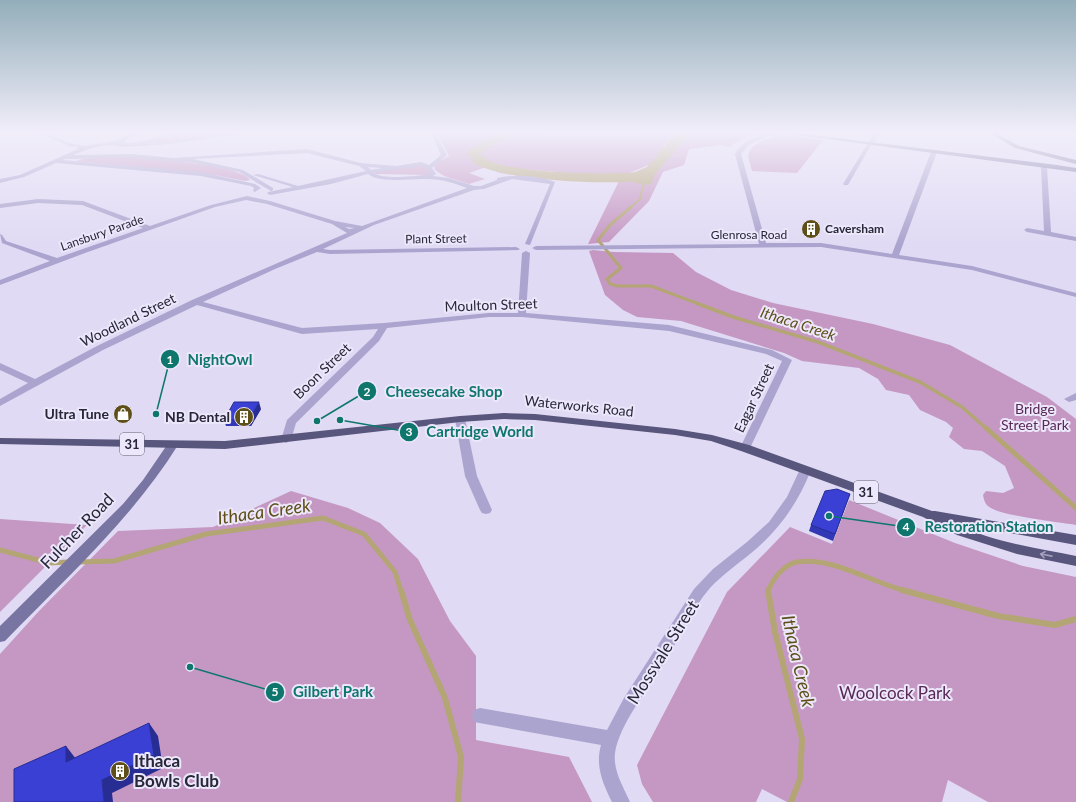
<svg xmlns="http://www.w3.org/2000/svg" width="1076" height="802" viewBox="0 0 1076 802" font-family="Lato,sans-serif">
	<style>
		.green { fill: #c598c3 }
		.water { fill: #b4a575 }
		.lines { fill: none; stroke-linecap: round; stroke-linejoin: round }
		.stream-far4 { stroke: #b4a575; stroke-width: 2 }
		.stream-far3 { stroke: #b4a575; stroke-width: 3 }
		.stream-far2 { stroke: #b4a575; stroke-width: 3.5 }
		.stream-far1 { stroke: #b4a575; stroke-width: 5 }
		.stream { stroke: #b4a575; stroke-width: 6 }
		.river { fill: #b4a575; fill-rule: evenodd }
		.street { fill: #aba4ce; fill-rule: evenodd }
		.secondary { fill: #7975a2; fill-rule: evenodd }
		.primary { fill: #58567c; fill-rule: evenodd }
		.wall { fill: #3137b5 }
		.shaded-wall { fill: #282d94 }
		.building { fill: #3940d3; stroke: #282d94 }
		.oneway { stroke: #a29ebc }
		.labels { text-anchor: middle; stroke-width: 4; stroke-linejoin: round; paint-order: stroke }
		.far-poi-label { font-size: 12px; font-weight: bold; fill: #272738; stroke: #ece7fb; text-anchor: start }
		.far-street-label { font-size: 12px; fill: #272738; stroke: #ece7fb }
		.shield { fill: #ece7fb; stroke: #626172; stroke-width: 1 }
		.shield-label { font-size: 13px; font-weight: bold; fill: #272738 }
		.street-label { font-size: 14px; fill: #272738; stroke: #ece7fb }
		.park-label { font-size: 14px; fill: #592855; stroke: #ece7fb }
		.poi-label { font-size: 14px; font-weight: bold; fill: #272738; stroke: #ece7fb; text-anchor: end }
		.water-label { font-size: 15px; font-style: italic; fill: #5e4f18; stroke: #ece7fb }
		.near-street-label { font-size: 17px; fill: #272738; stroke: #ece7fb }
		.near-park-label { font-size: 17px; fill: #592855; stroke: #ece7fb }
		.near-poi-label { font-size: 17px; font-weight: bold; fill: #272738; stroke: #ece7fb; text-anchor: start }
		.near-water-label { font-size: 18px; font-style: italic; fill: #5e4f18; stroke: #ece7fb }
		.leader { fill: none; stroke: #0f766e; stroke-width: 1.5 }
		.callout-dot { fill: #0f766e; stroke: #ece7fb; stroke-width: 1.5 }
		.mark-label { font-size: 12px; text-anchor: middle; font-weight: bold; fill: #fff }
		.callout-label { font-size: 15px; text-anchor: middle; font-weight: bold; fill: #0f766e; stroke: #ece7fb; stroke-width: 4; stroke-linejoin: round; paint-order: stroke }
	</style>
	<rect width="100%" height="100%" fill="#e0daf4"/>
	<!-- green -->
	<g class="green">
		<polygon points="188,133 237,133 172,142 131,143"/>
		<polygon points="437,133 513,133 490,142 473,153 480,162 497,168 486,167 469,173 485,179 469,184 444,176 435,170 434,164 449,156"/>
		<polygon points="519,133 547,133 549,135 679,133 671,137 651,164 627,174 580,174 511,168 497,165 479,156 478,152 496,141"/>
		<path d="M692 133H764L757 136H746L729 147 721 145 689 149 684 165 663 172 649 201 609 242 588 244 619 181C578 178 537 181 496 172L500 170 545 175 624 178 635 181 654 175V171C658 165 664 163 668 158 676 150 681 138 692 133Z"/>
		<path d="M781 134 823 140 797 173 752 171 748 156C751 142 769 139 781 134Z"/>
		<path d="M118 156C140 158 241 164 250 180L245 181 210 174 76 161 83 159Z"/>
		<polygon points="421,165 426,166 430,173 429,175 375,174 376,172"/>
		<path d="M593 250 614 252 673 253 696 272 731 290 773 303 873 324 950 345 1047 397 1076 419V525C1057 522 1004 516 991 508 985 505 984 500 983 495L986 491 1003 493 1014 488 1005 466 982 451 964 449 949 437 953 428 946 422 920 410 909 395 886 390 878 379 859 368 802 361 784 353 681 321 637 317 623 310 605 295 589 251Z"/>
		<polygon points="291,491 348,508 380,523 418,559 450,621 476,656 476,740 569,757 592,802 0,802 0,654 39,611 118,531 213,527"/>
		<polygon points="849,500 955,543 1023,566 1076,577 1076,802 988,802 948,780 942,802 787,802 762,789 756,802 653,802 642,784 637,765 727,592 790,527 832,544"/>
		<polygon points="0,519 87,525 0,612"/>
	</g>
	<!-- water -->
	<polygon class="water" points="679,133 692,133 685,137 669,158 655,169 652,183 648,185 635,183 634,181 614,178 615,175 630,174 647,167 656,158 660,149 665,147 671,137"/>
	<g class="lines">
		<!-- stream-far4 -->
		<polyline class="stream-far4" points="630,208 640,199 645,179"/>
		<!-- stream-far3 -->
		<polyline class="stream-far3" points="631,207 610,225 598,240 621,268 607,279 610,284 618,286 651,286 699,304"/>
		<!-- stream-far2 -->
		<polyline class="stream-far2" points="696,303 733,317 818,342 920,382 962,407 987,429"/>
		<!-- stream-far1 -->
		<g class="stream-far1">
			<polyline points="986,428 1076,508"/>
			<polyline points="0,550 49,563 68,562"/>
			<polyline points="79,562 114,561 206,534 323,518 364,534 395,572 401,591"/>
			<path d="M768 591C773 579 783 565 797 562 831 556 873 583 906 591"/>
		</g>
		<!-- stream -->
		<g class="stream">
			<polyline points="401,590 410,620 445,698 461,757 458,802"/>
			<polyline points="768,590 775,632 802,739 800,779 791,802"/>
			<polyline points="902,590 998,616 1055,625 1076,619"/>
		</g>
		<!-- river -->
		<path class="river" d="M503 133H518L494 144 480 154C497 176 613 174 642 172L679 133H690L651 179C619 187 506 180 477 165 472 162 470 157 467 153L469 150 486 140Z"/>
		<!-- street -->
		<g class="street">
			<path d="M40 133H46L67 142 84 146 117 141 131 133H137L125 141 126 142 124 143 170 142 231 133H244L170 144 123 147C107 141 88 149 73 155L132 154 173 158 307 149 361 163 396 166 421 162 429 165 441 155 431 133H435L447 155 432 168 436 174 433 176 449 178 474 186H481L497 180V178C514 174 538 175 555 182L530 245 525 244 550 184 512 179 484 189 474 190 374 225 323 249 330 250 516 247 520 249 518 250 330 254 317 252 275 269 203 302 302 328 384 323 489 313H518L522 253 526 251 530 253 526 313 669 325 772 350 792 360 750 448 745 452 740 448 782 361 766 354 669 331 522 317H489L387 328 379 341 296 423 291 440 286 443 281 440 287 420 373 337 378 329 302 334 197 305 103 350 0 406V399L28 383 0 370V363L35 379 97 346 192 300 347 233 332 224 267 204 246 200 215 207 85 253 0 285V280L50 261 2 243 0 234 2 235 6 241 57 258 143 228 82 205 38 203 0 208V204L38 199 83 201 150 226 211 205 247 196 270 201 335 221 362 226 467 188C454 183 442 179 427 179 411 178 381 184 368 174L331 184 270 195 267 193 268 192 293 187 253 175 258 174 298 186 366 171 359 166 307 153 193 159 243 170 273 188V190L271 191 239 172 193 163 132 158 66 159 62 160 201 172 255 184 261 188 255 192 253 191 254 188 251 186 201 176 56 163 24 177 0 183V179L20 175 78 149 76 148 78 146 71 147ZM421 166 426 167 430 173 425 175C412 176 385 180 374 173ZM368 167 382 168 371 170ZM345 227 355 228 349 229Z"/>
			<polygon points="173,133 185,133 152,139 150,138"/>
			<path d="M768 133H776L750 144 741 154 766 243H821L892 254 931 152 934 150 937 152 899 255 972 266 1076 293V297L972 270 821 247 536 250 532 248 536 246 759 244 735 154C742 141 756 137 768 133Z"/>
			<polygon points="874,133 878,133 874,144 871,145 848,185 844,185 843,184"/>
			<polygon points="1044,165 1047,167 1051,232 1076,237 1076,241 1027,232 1024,230 1027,228 1044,231 1041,167"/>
			<polygon points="1076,393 1076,400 1069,402 1064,399"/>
			<polygon points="460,416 465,419 477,476 492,510 490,513 486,514 482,513 480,510 465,476 455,419"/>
			<path d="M805 466 809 467 811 470C799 501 781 527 756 549 741 562 724 573 710 588 692 609 681 635 667 658 652 684 619 724 615 753 613 771 623 786 630 802H612C603 784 595 766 601 745L474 722 472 716 474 710 480 708 607 730 624 698 694 589 713 569 747 542 769 522 787 497 801 467Z"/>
		</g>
		<!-- secondary -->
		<g class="secondary">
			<polygon points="782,133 796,133 1057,165 1076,168 1076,172"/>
			<polygon points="990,133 996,133 1019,146 1076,160 1076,164 1015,148"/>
			<path d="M173 441 178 445C132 519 66 578 5 641L0 642V626L123 504 143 480 169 442Z"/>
		</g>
		<!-- primary -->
		<path class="primary" d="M504 413 535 414 675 429 712 435 749 445 932 511H935L1076 535V545L955 523C991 542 1036 548 1076 556V566L1017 554 957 535 923 517 741 451 711 441 675 435 535 420 504 419 460 422 225 449 0 444V438L225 441 460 416Z"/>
	</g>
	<!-- wall -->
	<g class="wall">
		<polygon points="261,409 251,426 226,426 224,420"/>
		<polygon points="850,494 833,541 809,531 811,525"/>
	</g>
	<!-- shaded-wall -->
	<g class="shaded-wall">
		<polygon points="259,402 261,409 251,426 249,420"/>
		<polygon points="149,723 158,736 163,768 112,793 113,802 104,802 102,780"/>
		<polygon points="66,746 76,759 66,762"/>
	</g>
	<!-- building -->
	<g class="building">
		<polygon points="234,402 259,402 249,420 224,420"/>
		<polygon points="837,489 850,494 835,534 811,525 825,491"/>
		<polygon points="149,723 154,755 102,780 104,802 14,802 14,769 66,746 66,762"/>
	</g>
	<!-- one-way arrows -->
	<defs><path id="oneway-shaft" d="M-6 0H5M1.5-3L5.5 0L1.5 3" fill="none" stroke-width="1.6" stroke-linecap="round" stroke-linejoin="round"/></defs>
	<use class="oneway" href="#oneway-shaft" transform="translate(1046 555) rotate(-169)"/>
	<!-- sky -->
	<linearGradient id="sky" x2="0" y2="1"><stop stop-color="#93aeba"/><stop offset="0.54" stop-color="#f1eefa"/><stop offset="1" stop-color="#f1eefa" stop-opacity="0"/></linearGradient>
	<rect width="1076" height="245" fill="url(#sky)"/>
	<!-- icons -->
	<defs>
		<symbol id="building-disc" viewBox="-11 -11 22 22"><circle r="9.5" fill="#5e4f18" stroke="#ece7fb"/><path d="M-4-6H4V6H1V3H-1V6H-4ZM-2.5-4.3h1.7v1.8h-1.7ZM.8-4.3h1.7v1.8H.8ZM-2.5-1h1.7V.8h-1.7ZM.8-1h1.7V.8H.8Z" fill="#fff"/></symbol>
		<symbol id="shop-disc" viewBox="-11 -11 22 22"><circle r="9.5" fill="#5e4f18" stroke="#ece7fb"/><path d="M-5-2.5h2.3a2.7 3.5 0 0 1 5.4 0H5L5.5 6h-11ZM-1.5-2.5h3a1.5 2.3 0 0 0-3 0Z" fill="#fff"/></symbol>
	</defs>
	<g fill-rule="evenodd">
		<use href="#building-disc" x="800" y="218" width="22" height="22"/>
		<use href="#shop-disc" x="112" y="403" width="22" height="22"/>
		<use href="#building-disc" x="233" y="406" width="22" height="22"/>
		<use href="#building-disc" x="109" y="760" width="22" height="22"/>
	</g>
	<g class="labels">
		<!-- far-poi labels -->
		<g class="far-poi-label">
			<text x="825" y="233">Caversham</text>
		</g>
		<!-- far-street labels -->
		<g class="far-street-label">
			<text transform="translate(102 233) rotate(-19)" y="4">Lansbury Parade</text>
			<text x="749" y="239">Glenrosa Road</text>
			<text transform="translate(436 239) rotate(-1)" y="4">Plant Street</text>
		</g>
		<!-- shield labels -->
		<g class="shield">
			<rect x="120" y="433" width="24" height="22" rx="3"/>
			<rect x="854" y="481" width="24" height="22" rx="3"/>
		</g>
		<g class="shield-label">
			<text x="132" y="449">31</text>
			<text x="866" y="497">31</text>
		</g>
		<!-- street labels -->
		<g class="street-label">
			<text transform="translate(491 305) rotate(-2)" y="5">Moulton Street</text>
			<text transform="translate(128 320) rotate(-26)" y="5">Woodland Street</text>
			<text transform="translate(322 371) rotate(-44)" y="5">Boon Street</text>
			<text transform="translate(754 398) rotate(-65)" y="5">Eagar Street</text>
			<text transform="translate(579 406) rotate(6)" y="5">Waterworks Road</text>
		</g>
		<!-- park labels -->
		<g class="park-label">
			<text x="1035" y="414">Bridge<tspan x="1035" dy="16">Street Park</tspan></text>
		</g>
		<!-- poi labels -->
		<g class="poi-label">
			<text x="109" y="419">Ultra Tune</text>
			<text x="230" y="422">NB Dental</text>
		</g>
		<!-- water labels -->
		<g class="water-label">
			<text transform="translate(798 324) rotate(18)" y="5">Ithaca Creek</text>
		</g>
		<!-- near-street labels -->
		<g class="near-street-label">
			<text transform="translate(77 531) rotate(-46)" y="6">Fulcher Road</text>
			<text transform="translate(663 652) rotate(-58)" y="6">Mossvale Street</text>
		</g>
		<!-- near-park labels -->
		<g class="near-park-label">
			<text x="895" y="699">Woolcock Park</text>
		</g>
		<!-- near-poi labels -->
		<g class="near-poi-label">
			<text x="134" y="767">Ithaca<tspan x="134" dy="20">Bowls Club</tspan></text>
		</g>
		<!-- near-water labels -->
		<g class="near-water-label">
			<text transform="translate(264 512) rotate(-8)" y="6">Ithaca Creek</text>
			<text transform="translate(798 661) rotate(77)" y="6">Ithaca Creek</text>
		</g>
	</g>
	<!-- callouts -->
	<path class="leader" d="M156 414L170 359M317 421L367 391M340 420L409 432M829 516L906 527M190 667L275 692"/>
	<g class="callout-dot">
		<circle cx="156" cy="414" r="4"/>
		<circle cx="317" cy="421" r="4"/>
		<circle cx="340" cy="420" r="4"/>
		<circle cx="829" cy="516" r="4"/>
		<circle cx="190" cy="667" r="4"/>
		<circle cx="170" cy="359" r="10"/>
		<circle cx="367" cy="391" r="10"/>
		<circle cx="409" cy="432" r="10"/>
		<circle cx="906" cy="527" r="10"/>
		<circle cx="275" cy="692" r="10"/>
	</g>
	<g class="mark-label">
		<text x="170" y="364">1</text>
		<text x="367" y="396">2</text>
		<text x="409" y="436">3</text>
		<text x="906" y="531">4</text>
		<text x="275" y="696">5</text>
	</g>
	<g class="callout-label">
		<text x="220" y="365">NightOwl</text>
		<text x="444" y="397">Cheesecake Shop</text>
		<text x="480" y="437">Cartridge World</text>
		<text x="989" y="532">Restoration Station</text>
		<text x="333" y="697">Gilbert Park</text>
	</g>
</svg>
